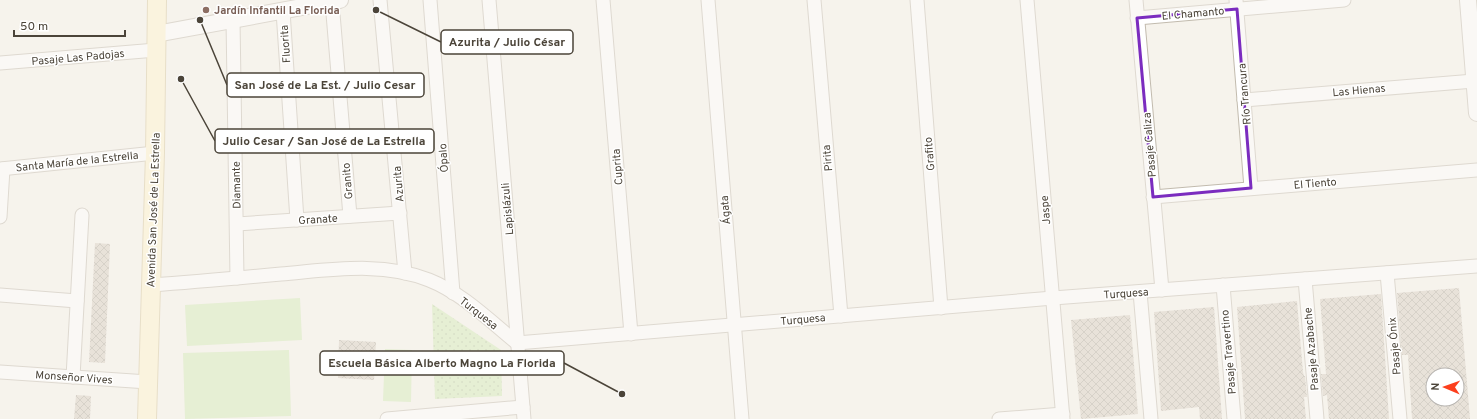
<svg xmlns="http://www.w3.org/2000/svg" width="1477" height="419" viewBox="0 0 1477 419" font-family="Overpass,sans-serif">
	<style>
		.grass { fill: url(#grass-dots) }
		.green { fill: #d2eab5 }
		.building { fill: url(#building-cross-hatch); fill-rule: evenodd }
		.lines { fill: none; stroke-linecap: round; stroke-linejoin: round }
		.minor-casing { stroke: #c2bbae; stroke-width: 15 }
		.tertiary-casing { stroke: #c2bbae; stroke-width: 18 }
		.secondary-casing { stroke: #d6c79b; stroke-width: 20 }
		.minor { stroke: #fff; stroke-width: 13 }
		.tertiary { stroke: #fff; stroke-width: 16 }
		.secondary { stroke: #fff3cd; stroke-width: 18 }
		.marked { fill: none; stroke: #7b2cbf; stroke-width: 3; stroke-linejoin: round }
		.education-dot { fill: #8d6e63; stroke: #fff; stroke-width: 1.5 }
		.labels { text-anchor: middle; stroke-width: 3; stroke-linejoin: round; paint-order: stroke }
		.education-label { font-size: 11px; font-weight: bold; fill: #785e54; stroke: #fff; text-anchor: start }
		.street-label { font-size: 11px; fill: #4b4439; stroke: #fff }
		.leader { fill: none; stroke: #4b4439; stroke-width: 1.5 }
		.callout-dot { fill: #4b4439; stroke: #fff; stroke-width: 1.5 }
		.callout { fill: #fff; stroke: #4b4439; stroke-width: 1.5 }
		.callout-label { font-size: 12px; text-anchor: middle; font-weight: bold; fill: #4b4439 }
	</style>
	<defs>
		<pattern id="grass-dots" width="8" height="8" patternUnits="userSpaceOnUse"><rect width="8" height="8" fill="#d2eab5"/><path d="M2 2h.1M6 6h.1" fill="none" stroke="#b6ca9c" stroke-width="1.8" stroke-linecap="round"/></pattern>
		<pattern id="building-cross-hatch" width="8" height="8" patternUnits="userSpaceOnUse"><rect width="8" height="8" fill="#d8cfc1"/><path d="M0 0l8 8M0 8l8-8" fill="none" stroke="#b1aa9e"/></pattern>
	</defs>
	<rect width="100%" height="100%" fill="#f6f3ec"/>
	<!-- grass -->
	<polygon class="grass" points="432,304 501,350 502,396 435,399"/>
	<!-- green -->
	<g class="green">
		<polygon points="300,298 302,340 187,346 185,305"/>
		<polygon points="385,349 412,350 411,402 383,401"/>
		<polygon points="289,350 291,416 185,419 183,353"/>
	</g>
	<!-- building -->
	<g class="building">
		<polygon points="95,243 110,244 105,363 89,362"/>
		<path d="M1459 288 1470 419H1412L1408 355H1402L1397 293ZM1432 375H1457V400L1433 403Z"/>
		<polygon points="1381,294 1389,419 1329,419 1327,395 1323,396 1321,374 1326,374 1320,299"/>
		<polygon points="1297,301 1303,372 1304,376 1305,376 1307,397 1304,397 1306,419 1245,419 1237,307"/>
		<polygon points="1214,307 1222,419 1200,419 1199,407 1161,411 1154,312"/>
		<polygon points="1130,315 1138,414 1081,419 1071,320"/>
		<polygon points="339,340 376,342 374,380 338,378"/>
		<polygon points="76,395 91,396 90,419 74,419"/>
	</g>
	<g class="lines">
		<defs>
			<g id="minor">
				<polyline points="380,0 405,273"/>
				<polyline points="430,0 453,293"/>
				<polyline points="489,0 524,419"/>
				<polyline points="603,0 631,334"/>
				<polyline points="708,0 742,419"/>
				<polyline points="814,0 841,316"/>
				<polyline points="917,0 941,308"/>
				<polyline points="1027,0 1063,419"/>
				<polyline points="1136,0 1162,290"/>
				<polyline points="1236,0 1251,188"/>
				<polyline points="332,2 350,216"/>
				<polyline points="283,11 297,220"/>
				<polyline points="1137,18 1344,0"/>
				<polyline points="233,20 237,278"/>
				<polyline points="0,63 156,50"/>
				<polyline points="1244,100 1474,81"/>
				<polyline points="0,169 155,153"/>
				<polyline points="1153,197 1477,170"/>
				<polyline points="0,217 3,169"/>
				<polyline points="237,224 400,213"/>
				<polyline points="1387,273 1400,419"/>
				<polyline points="1305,279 1317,419"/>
				<path d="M151 285C194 282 238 278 281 274 330 270 382 261 429 280 462 293 490 321 517 343L1053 298 1477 266"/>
				<polyline points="1223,285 1234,419"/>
				<polyline points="1140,292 1151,419"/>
				<polyline points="0,295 77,301"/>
				<polyline points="0,372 148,382"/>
				<polyline points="73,377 82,215"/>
				<polyline points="387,419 523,407"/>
				<polyline points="999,419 1063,414"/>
			</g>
			<g id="tertiary">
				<polyline points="1468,0 1477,113"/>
				<polyline points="156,34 340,0"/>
			</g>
			<polyline id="secondary" points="147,419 155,153 157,0"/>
		</defs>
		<!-- minor casing -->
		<use href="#minor" class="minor-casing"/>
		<!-- tertiary casing -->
		<use href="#tertiary" class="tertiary-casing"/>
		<!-- secondary casing -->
		<use href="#secondary" class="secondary-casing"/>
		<!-- minor -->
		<use href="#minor" class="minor"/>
		<!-- tertiary -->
		<use href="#tertiary" class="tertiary"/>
		<!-- secondary -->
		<use href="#secondary" class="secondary"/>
	</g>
	<!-- marked area -->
	<path d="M0 0H1477V419H0ZM1237 9 1251 188 1153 197 1137 18Z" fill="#f6f3ec" fill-opacity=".55" fill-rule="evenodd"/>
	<path class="marked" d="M1237 9 1251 188 1153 197 1137 18Z"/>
	<!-- markers -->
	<circle class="education-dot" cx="206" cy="10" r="4"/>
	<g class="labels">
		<!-- education labels -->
		<g class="education-label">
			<text x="214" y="14">Jardín Infantil La Florida</text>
		</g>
		<!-- street labels -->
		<g class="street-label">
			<text transform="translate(1193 13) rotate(-5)" y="4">El Chamanto</text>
			<text transform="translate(285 44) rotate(-94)" y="4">Fluorita</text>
			<text transform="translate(78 57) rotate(-5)" y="4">Pasaje Las Padojas</text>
			<text transform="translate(1359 90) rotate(-5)" y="4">Las Hienas</text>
			<text transform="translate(1244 94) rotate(-95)" y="4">Río Trancura</text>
			<text transform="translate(1149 145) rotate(-95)" y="4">Pasaje Caliza</text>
			<text transform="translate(929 154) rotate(-95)" y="4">Grafito</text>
			<text transform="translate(443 158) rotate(-94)" y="4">Ópalo</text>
			<text transform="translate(827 158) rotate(-95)" y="4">Pirita</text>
			<text transform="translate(77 161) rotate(-6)" y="4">Santa María de la Estrella</text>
			<text transform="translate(617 167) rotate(-95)" y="4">Cuprita</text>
			<text transform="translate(347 181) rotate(-95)" y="4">Granito</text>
			<text transform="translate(1315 183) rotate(-5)" y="4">El Tiento</text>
			<text transform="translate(398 184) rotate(-95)" y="4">Azurita</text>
			<text transform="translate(236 185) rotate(-91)" y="4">Diamante</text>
			<text transform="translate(507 209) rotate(-95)" y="4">Lapislázuli</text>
			<text transform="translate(153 210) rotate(-88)" y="4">Avenida San José de La Estrella</text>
			<text transform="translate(725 210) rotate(-95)" y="4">Ágata</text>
			<text transform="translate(1045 210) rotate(-95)" y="4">Jaspe</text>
			<text transform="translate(318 219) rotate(-4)" y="4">Granate</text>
			<text transform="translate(1126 293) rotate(-4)" y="4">Turquesa</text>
			<text transform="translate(479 313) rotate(38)" y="4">Turquesa</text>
			<text transform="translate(803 319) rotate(-5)" y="4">Turquesa</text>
			<text transform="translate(1394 346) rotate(-95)" y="4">Pasaje Ónix</text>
			<text transform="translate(1311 349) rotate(-95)" y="4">Pasaje Azabache</text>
			<text transform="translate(1228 352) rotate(-95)" y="4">Pasaje Travertino</text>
			<text transform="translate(74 377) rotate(4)" y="4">Monseñor Vives</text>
		</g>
	</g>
	<!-- callouts -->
	<path class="leader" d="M376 10L441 42M200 20L227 85M181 79L215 141M622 394L564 363"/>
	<g class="callout-dot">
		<circle cx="376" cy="10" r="4"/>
		<circle cx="200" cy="20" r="4"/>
		<circle cx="181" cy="79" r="4"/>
		<circle cx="622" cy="394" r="4"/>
	</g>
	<g class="callout">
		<rect x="441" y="30" width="132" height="24" rx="4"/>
		<rect x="227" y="73" width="197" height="24" rx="4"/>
		<rect x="215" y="129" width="219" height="24" rx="4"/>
		<rect x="320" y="351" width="244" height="24" rx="4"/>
	</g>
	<g class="callout-label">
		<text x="507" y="46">Azurita / Julio César</text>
		<text x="325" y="89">San José de La Est. / Julio Cesar</text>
		<text x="324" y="145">Julio Cesar / San José de La Estrella</text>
		<text x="442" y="367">Escuela Básica Alberto Magno La Florida</text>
	</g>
	<!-- north arrow -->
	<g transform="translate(1445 387) rotate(272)"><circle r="19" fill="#ffffff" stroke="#b7b4b0"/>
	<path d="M0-3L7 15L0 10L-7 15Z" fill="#fc3f1d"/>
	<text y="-6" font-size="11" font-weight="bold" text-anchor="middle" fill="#4b4439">N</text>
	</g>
	<!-- scale -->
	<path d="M14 30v6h111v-6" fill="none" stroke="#4b4439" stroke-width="2"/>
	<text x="20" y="30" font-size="12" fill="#4b4439" stroke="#ffffff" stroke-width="3" paint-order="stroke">50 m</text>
</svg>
